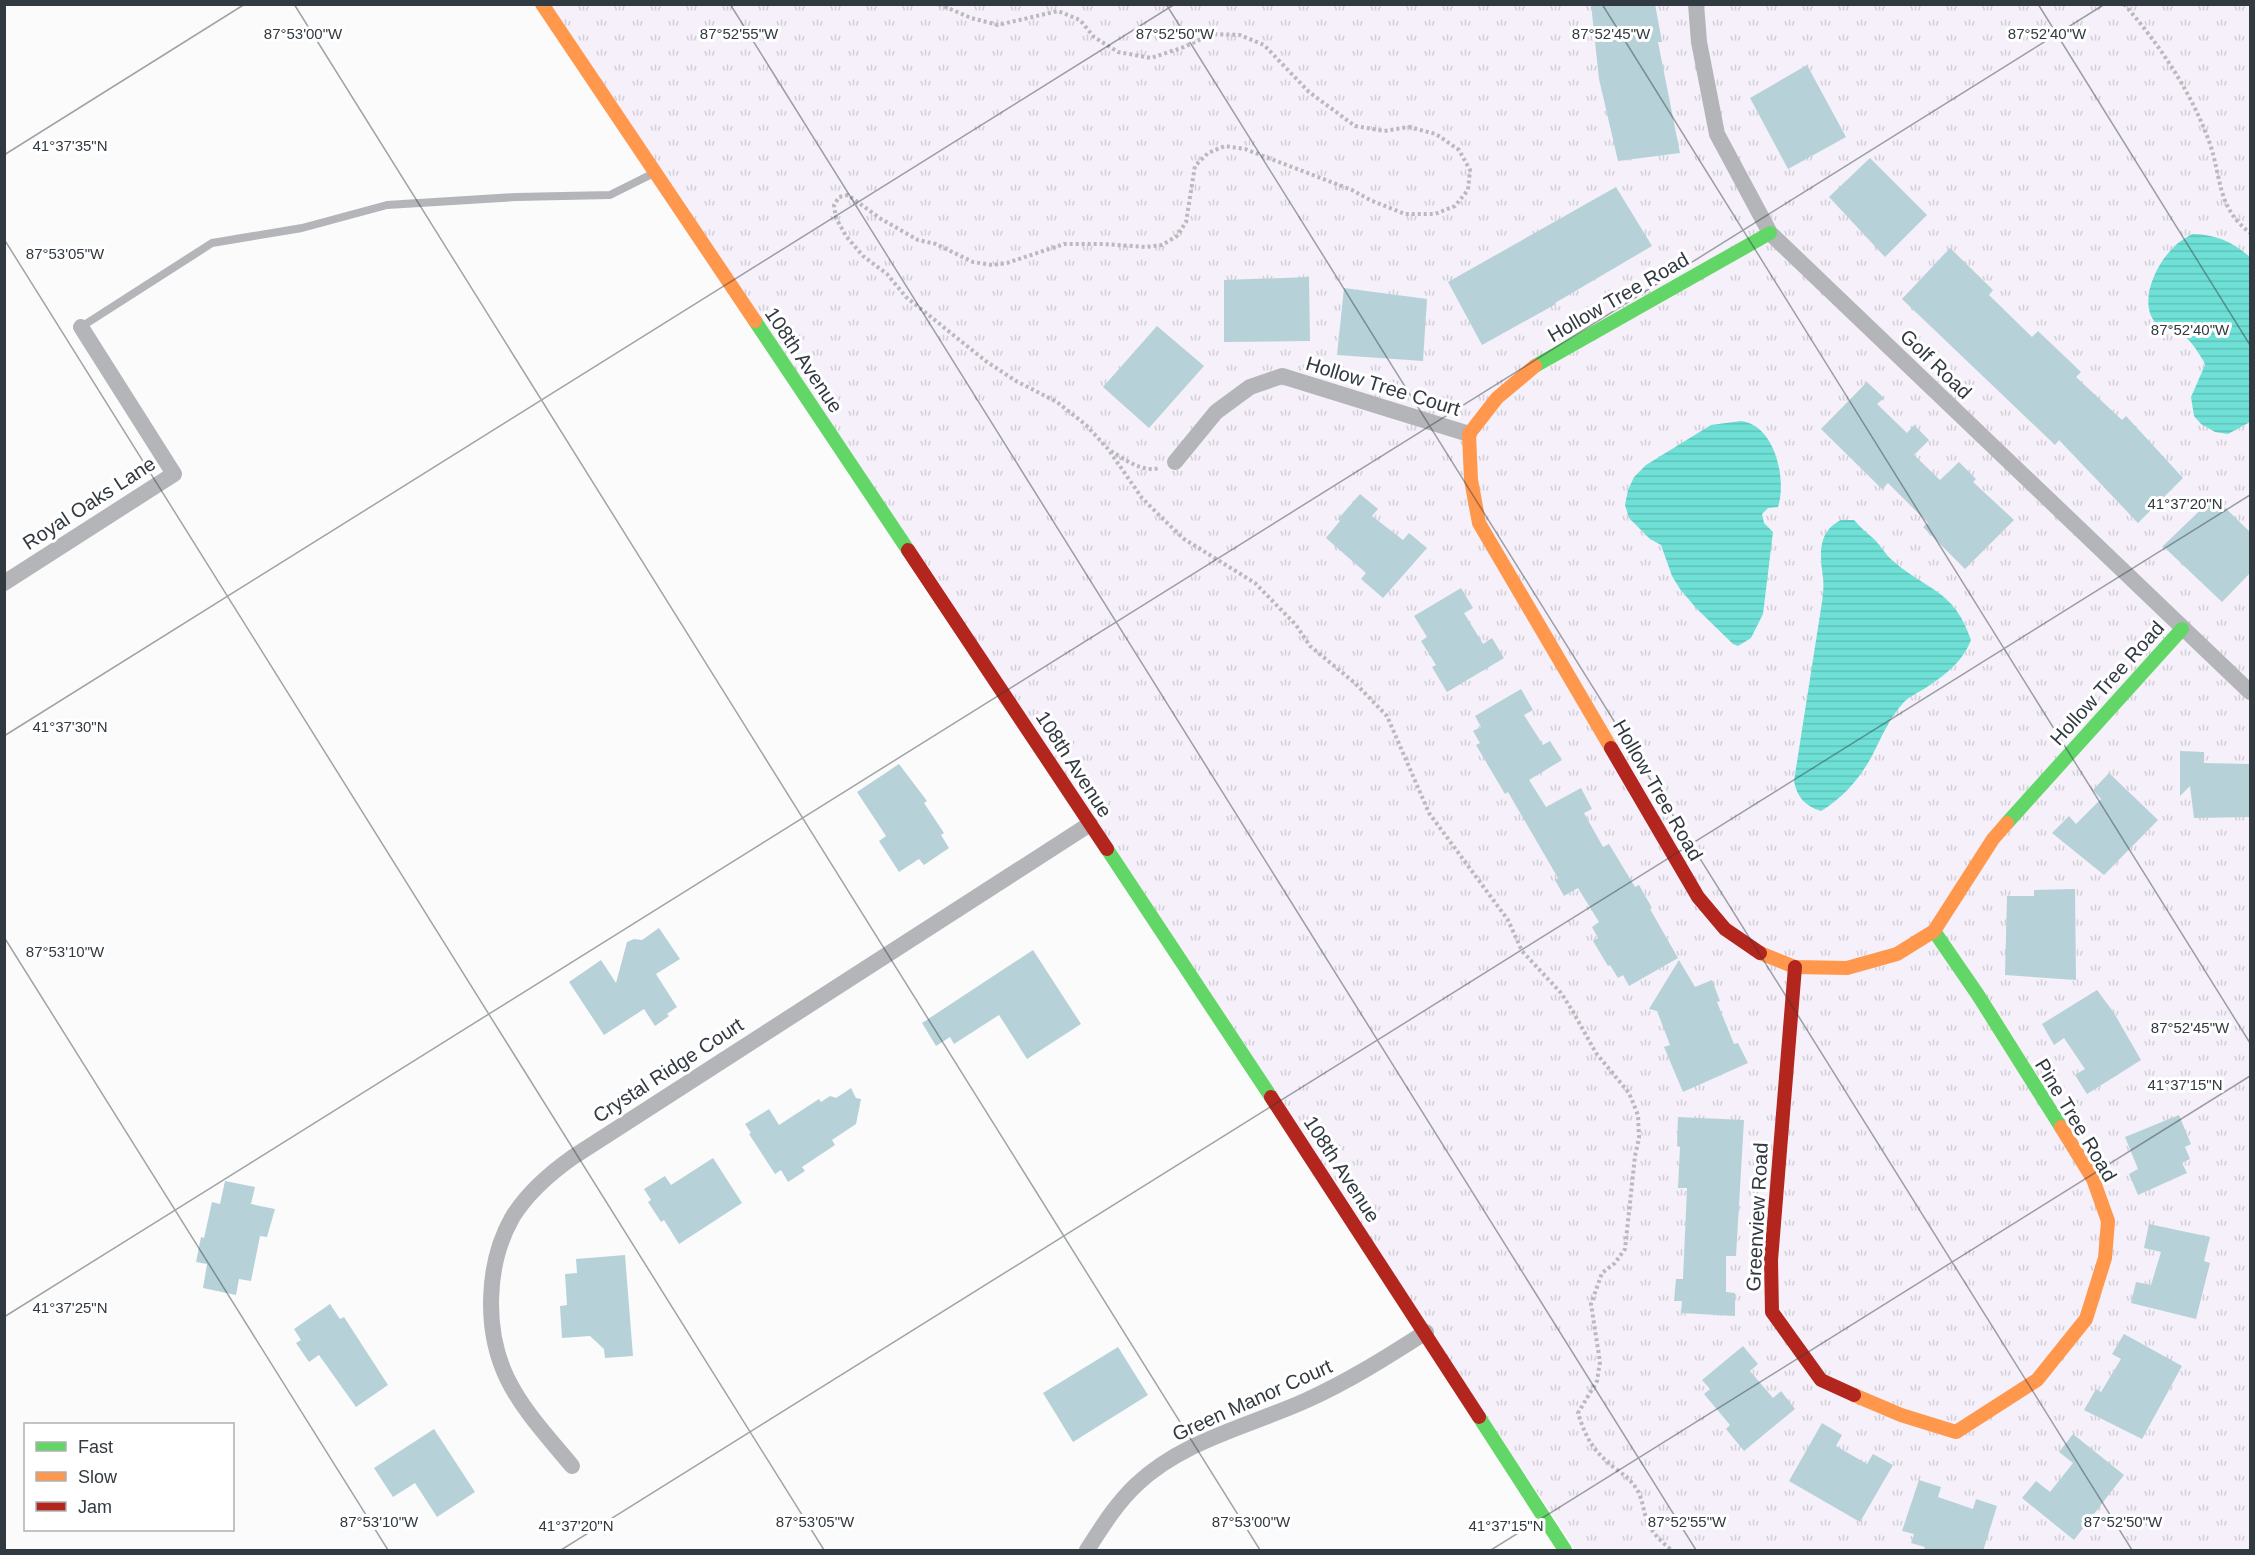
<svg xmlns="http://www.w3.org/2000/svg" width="2255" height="1555" viewBox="0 0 2255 1555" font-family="Helvetica,sans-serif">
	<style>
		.grass { fill: url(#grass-tufts) }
		.water { fill: url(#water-rules) }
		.building { fill: #b6d2d8 }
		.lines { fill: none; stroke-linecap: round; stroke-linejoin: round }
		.path { stroke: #bababd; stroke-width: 4; stroke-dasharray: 3 3; stroke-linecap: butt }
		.lane { stroke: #b4b5b9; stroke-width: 8 }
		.street { stroke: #b4b5b9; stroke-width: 16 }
		.fast { stroke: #63d668; stroke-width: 14 }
		.slow { stroke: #ff974d; stroke-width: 14 }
		.jam { stroke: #b3261e; stroke-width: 14 }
		.ticks { fill: none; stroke: #313941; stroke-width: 1.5; stroke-opacity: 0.45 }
		.labels { text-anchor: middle; stroke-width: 6; stroke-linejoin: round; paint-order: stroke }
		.street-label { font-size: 20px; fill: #313941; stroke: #fff }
		.ticks-label { font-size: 15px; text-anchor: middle; fill: #313941; stroke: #fff; stroke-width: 6; stroke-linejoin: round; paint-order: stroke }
	</style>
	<defs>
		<pattern id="grass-tufts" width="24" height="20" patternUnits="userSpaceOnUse" patternTransform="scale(1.5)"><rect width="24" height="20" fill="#f5f0f9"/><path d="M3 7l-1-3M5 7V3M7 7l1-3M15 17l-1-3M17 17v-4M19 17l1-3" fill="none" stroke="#d2cfd7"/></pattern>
		<pattern id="water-rules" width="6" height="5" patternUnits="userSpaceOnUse" patternTransform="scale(1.5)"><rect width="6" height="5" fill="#6fe0d6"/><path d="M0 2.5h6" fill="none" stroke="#61c1b9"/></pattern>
	</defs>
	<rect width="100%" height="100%" fill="#fbfbfb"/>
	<!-- grass -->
	<polygon class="grass" points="543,5 2250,5 2250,1550 1576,1550"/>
	<!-- water -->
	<g class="water">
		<path d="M2192 234C2215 234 2233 242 2250 257V422L2228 434 2215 432 2201 424 2194 416 2191 397 2205 365 2203 360C2197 351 2189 336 2178 333 2171 331 2166 331 2160 327 2135 308 2155 265 2173 248 2178 242 2186 238 2192 234Z"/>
		<path d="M1741 421C1775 425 1787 479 1778 507L1768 508 1762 514 1764 523 1773 532 1763 614 1751 638 1738 646 1733 644 1696 608 1680 589 1672 576 1661 545 1650 539 1629 518 1625 505 1628 490 1634 477 1646 465 1711 425Z"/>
		<path d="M1841 520H1854C1860 527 1867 533 1874 539 1881 546 1885 554 1892 560 1927 591 1954 589 1971 640 1962 663 1944 676 1924 689 1917 693 1909 697 1904 702 1890 717 1882 736 1873 754 1861 777 1843 798 1821 811 1805 806 1797 797 1794 781L1822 602C1823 594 1824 586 1823 578 1820 555 1817 532 1841 520Z"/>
	</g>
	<!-- building -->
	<g class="building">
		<polygon points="1591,4 1655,4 1662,42 1658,42 1680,153 1618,161 1599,79"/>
		<polygon points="1807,65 1846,137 1788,169 1750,98"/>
		<polygon points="1870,158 1927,215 1885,257 1829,197"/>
		<polygon points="1616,187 1652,246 1555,303 1556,304 1482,345 1448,282"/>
		<polygon points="1950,248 1993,290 1989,295 2032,337 2038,331 2081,372 2076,377 2122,420 2126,416 2183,478 2138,523 2059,440 2055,445 1902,299"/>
		<polygon points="1309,277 1310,341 1224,342 1224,280"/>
		<polygon points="1344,288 1427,299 1423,361 1337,355"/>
		<polygon points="1157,326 1204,366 1149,428 1103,387"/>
		<polygon points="1867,382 1884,398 1877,404 1907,433 1914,425 1929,440 1914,455 1940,480 1959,462 1976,479 1973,482 2014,520 1965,569 1923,527 1928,523 1888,483 1882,489 1821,429"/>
		<polygon points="1360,494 1378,509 1372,516 1403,540 1409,533 1427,548 1383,598 1361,579 1366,573 1326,538 1340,521 1338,519"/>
		<polygon points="2214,497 2250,532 2250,573 2222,602 2163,546"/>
		<polygon points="1461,588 1473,608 1464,613 1483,644 1492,638 1504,658 1447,692 1432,667 1436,665 1421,641 1427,637 1414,616"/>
		<polygon points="1521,689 1533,710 1524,715 1543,745 1550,741 1562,760 1529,780 1546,807 1581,788 1592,809 1584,813 1603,847 1609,844 1635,887 1639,885 1652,908 1650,909 1678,958 1629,986 1623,975 1618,978 1610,965 1608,966 1593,941 1598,938 1592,927 1599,922 1578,888 1564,896 1555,880 1558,878 1508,792 1505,794 1476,745 1480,743 1473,731 1481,727 1475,716"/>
		<polygon points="2180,751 2204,752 2204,763 2250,764 2250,817 2194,818 2190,786 2180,796"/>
		<polygon points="899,764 927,801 924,803 944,833 941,835 949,848 924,865 919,859 899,872 879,841 886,836 857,792"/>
		<polygon points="2109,773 2158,820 2104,875 2052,833 2069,816 2076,824 2101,799 2093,790"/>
		<polygon points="2075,889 2076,980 2005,975 2007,896 2034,896 2034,890"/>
		<polygon points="659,928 680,959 656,974 677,1007 667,1014 669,1016 655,1026 644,1009 604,1035 569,982 601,960 616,983 627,942 634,939 642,940"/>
		<polygon points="1033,950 1081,1024 1027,1059 999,1015 954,1044 950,1037 936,1046 922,1023"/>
		<polygon points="1679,960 1695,987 1712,980 1720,1001 1717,1002 1734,1044 1738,1043 1748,1063 1683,1092 1664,1047 1670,1045 1657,1011 1649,1009"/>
		<polygon points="2097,990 2114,1013 2141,1060 2087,1094 2075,1075 2085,1069 2064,1038 2054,1045 2042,1024"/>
		<polygon points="851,1088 856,1098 861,1099 856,1124 832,1140 835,1145 802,1167 805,1171 788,1182 781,1170 775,1174 749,1134 751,1133 745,1124 769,1109 779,1125 819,1099 821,1102 830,1096 836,1098"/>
		<polygon points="2179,1115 2191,1144 2185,1147 2190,1159 2182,1163 2187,1173 2138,1195 2129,1174 2138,1169 2125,1137"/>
		<polygon points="1678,1117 1744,1120 1736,1256 1726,1256 1726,1292 1735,1293 1735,1316 1681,1313 1682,1301 1674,1301 1676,1279 1683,1279 1687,1188 1678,1188 1680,1147 1677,1146"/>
		<polygon points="713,1158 742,1203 679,1244 664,1220 661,1222 648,1202 651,1200 644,1189 665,1176 671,1185"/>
		<polygon points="225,1181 255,1187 251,1204 275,1209 267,1237 260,1236 251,1281 239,1279 236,1295 203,1288 207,1264 196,1262 201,1237 204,1238 212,1202 220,1204"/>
		<polygon points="2149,1224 2210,1237 2204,1261 2210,1263 2196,1319 2131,1303 2136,1282 2151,1285 2161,1252 2144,1248"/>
		<polygon points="625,1255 633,1356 605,1358 604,1349 590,1336 562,1338 560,1306 567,1305 565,1274 577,1273 576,1259"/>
		<polygon points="330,1304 340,1319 344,1317 388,1385 356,1407 319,1355 309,1362 296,1343 301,1340 294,1329"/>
		<polygon points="2124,1334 2182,1366 2142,1439 2084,1410 2096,1389 2101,1392 2121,1359 2112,1354"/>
		<polygon points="1743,1346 1758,1364 1750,1371 1773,1398 1781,1391 1795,1409 1744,1451 1726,1429 1730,1425 1704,1394 1710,1389 1702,1380"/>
		<polygon points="1118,1347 1148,1395 1073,1442 1043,1393"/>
		<polygon points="1822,1423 1842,1435 1836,1446 1867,1464 1873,1454 1893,1465 1860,1522 1789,1481"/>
		<polygon points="434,1429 475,1492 437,1517 415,1483 393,1497 374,1468"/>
		<polygon points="2073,1434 2124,1475 2074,1540 2022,1498 2036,1481 2050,1492 2073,1463 2059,1452"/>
		<polygon points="1919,1480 1941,1487 1938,1497 1973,1509 1976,1499 1997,1506 1983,1551 1923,1551 1925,1547 1911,1543 1914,1534 1902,1531"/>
	</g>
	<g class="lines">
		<!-- path -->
		<g class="path">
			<path d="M939 4 971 18 998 25 1058 11 1080 20 1094 37 1118 52 1151 58 1184 47 1212 34 1240 35 1264 45 1309 92 1355 126 1384 131 1409 127 1436 134 1459 150 1470 170 1468 190 1455 206 1435 214H1405L1370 200 1352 190 1245 149 1225 146 1208 153 1195 166 1186 222 1177 236 1162 245 1146 247 1103 244H1064L1007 263 992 265 973 262 936 244 918 240 881 219 848 195 839 197 834 205 836 218 846 236 863 256 887 274 906 297 987 362 1016 381 1057 402 1086 425 1108 449 1142 498 1163 519 1184 539 1255 583 1296 625 1310 646 1356 684 1387 716 1429 813 1508 920 1522 951 1561 993 1572 1010 1596 1053 1629 1093 1638 1115 1639 1138 1635 1156 1625 1249 1615 1263 1602 1273 1591 1304 1600 1362 1597 1381 1578 1413C1586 1439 1594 1452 1616 1469 1624 1475 1630 1479 1636 1488 1642 1497 1643 1508 1646 1518 1651 1532 1661 1542 1672 1550"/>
			<path d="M2124 4C2160 45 2192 93 2210 144 2222 180 2217 207 2250 233"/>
			<path d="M1111 451C1124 459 1143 473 1159 468"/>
		</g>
		<!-- lane -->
		<polyline class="lane" points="81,327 212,243 302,228 387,205 516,197 610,195 652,174"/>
		<!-- street -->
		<g class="street">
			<polyline points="1696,4 1699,42 1717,134 1770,233 2250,692"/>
			<polyline points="1175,462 1216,412 1250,387 1282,376 1469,434"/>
			<polyline points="4,583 174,474 81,327"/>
			<path d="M572 1466C549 1438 523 1411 507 1378 484 1330 486 1264 512 1218 527 1193 549 1174 573 1157L1090 824"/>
			<path d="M1087 1550C1102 1527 1116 1504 1136 1485 1183 1440 1250 1426 1307 1400 1349 1381 1387 1357 1426 1332"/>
		</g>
		<!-- fast -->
		<g class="fast">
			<polyline points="755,321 908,550"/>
			<polyline points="1535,366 1770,233"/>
			<polyline points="2007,823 2182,629"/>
			<polyline points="1107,849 1271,1097"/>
			<polyline points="1934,931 1978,995 2061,1127"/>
			<polyline points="1479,1417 1565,1550"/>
		</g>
		<!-- slow -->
		<g class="slow">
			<polyline points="542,4 755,321"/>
			<polyline points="1535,366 1497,398 1469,434 1471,480 1479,523 1611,748"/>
			<polyline points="1760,953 1795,967 1847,968 1897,954 1934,931 1993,839 2007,823"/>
			<polyline points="1854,1395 1901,1415 1956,1432 2037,1380 2086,1319 2105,1258 2108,1221 2093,1179 2061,1127"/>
		</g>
		<!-- jam -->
		<g class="jam">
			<polyline points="908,550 1107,849"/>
			<polyline points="1611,748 1698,897 1725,929 1760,953"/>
			<polyline points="1795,967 1771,1260 1772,1312 1821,1380 1854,1395"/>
			<polyline points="1271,1097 1479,1417"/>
		</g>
	</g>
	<!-- ticks -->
	<path class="ticks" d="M294 4 1260 1550M730 4 1696 1550M1166 4 2132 1550M1602 4 2250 1043M2038 4 2250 345M4 155 245 4M4 239 824 1550M4 736 1175 4M4 937 388 1550M4 1317 2105 4M561 1550 2250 495M1491 1550 2250 1076"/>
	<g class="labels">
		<!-- street labels -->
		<g class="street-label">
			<text transform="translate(1618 297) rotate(-30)" y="7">Hollow Tree Road</text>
			<text transform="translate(804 360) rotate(56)" y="7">108th Avenue</text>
			<text transform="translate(1936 364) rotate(44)" y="7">Golf Road</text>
			<text transform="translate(1383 386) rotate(17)" y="7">Hollow Tree Court</text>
			<text transform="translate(89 503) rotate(-33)" y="7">Royal Oaks Lane</text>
			<text transform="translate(2107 683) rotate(-48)" y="7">Hollow Tree Road</text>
			<text transform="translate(1074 764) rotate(57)" y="7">108th Avenue</text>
			<text transform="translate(1658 790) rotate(60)" y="7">Hollow Tree Road</text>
			<text transform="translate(668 1070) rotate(-33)" y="7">Crystal Ridge Court</text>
			<text transform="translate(2076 1120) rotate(59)" y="7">Pine Tree Road</text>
			<text transform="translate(1342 1169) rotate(57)" y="7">108th Avenue</text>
			<text transform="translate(1757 1217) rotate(-87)" y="7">Greenview Road</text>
			<text transform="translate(1252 1400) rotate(-24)" y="7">Green Manor Court</text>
		</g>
	</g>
	<g class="ticks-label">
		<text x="1611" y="39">87°52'45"W</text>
		<text x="303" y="39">87°53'00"W</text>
		<text x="739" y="39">87°52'55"W</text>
		<text x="1175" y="39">87°52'50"W</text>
		<text x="2047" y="39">87°52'40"W</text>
		<text x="70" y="151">41°37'35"N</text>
		<text x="65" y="259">87°53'05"W</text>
		<text x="2190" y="335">87°52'40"W</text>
		<text x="2185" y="509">41°37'20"N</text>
		<text x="70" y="732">41°37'30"N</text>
		<text x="65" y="957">87°53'10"W</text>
		<text x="2190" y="1033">87°52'45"W</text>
		<text x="2185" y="1090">41°37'15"N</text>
		<text x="70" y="1313">41°37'25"N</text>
		<text x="379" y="1527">87°53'10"W</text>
		<text x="815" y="1527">87°53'05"W</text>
		<text x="1251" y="1527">87°53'00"W</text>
		<text x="1687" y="1527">87°52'55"W</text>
		<text x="2123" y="1527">87°52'50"W</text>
		<text x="576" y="1531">41°37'20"N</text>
		<text x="1506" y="1531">41°37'15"N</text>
	</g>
	<!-- border -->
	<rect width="2255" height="1555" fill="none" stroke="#313941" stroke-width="12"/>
	<!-- legend -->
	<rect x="24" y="1423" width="210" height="108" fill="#ffffff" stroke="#adb0b3" stroke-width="1.5"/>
	<rect x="36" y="1442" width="30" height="9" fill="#63d668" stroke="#adb0b3" stroke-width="1.5"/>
	<text x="78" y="1453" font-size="18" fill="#313941">Fast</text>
	<rect x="36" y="1472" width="30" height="9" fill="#ff974d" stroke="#adb0b3" stroke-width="1.5"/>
	<text x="78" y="1483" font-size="18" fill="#313941">Slow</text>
	<rect x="36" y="1502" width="30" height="9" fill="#b3261e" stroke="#adb0b3" stroke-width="1.5"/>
	<text x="78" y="1513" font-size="18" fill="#313941">Jam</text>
</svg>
